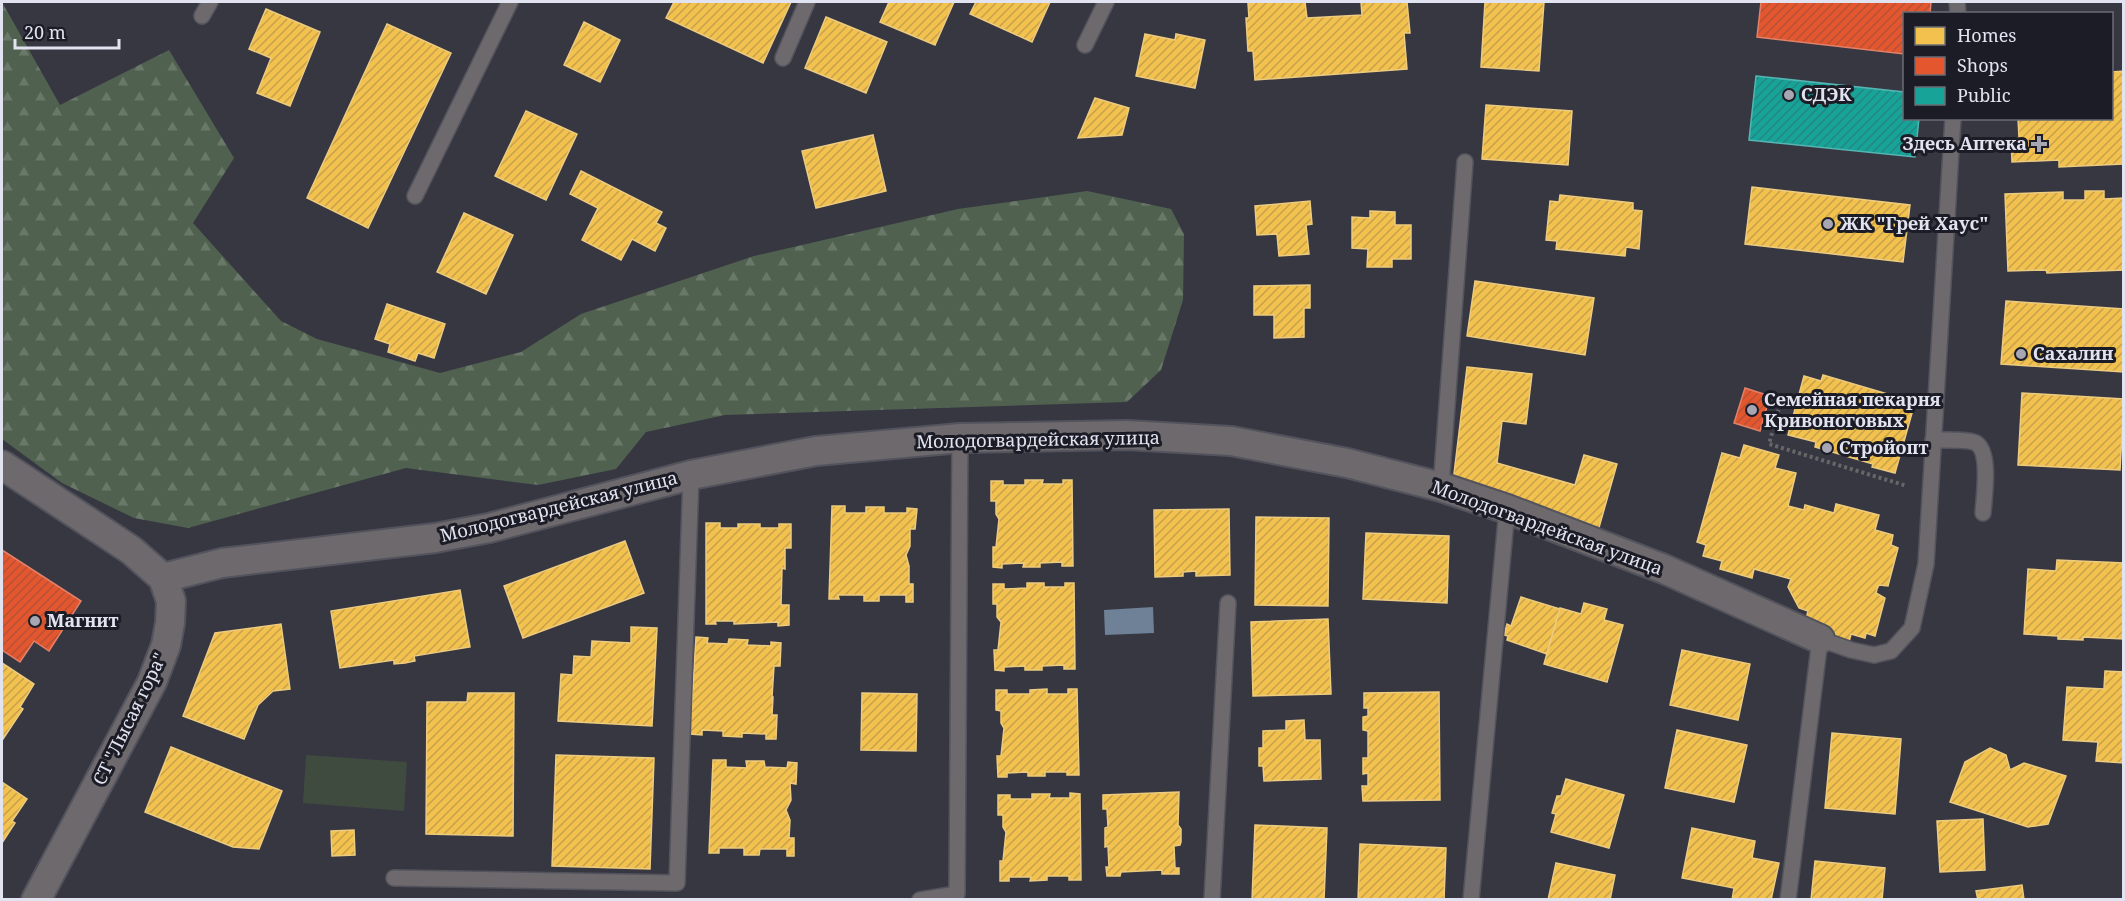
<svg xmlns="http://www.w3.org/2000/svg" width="2125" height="901" viewBox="0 0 2125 901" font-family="'Noto Serif',serif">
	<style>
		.forest { fill: url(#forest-firs) }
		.pitch { fill: #404b3f }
		.water { fill: #6e8196 }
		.homes { fill: url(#homes-hatch); stroke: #edcb7f; stroke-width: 1.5 }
		.shops { fill: url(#shops-hatch); stroke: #e38168; stroke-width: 1.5 }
		.public { fill: url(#public-hatch); stroke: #54b6b2; stroke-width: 1.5 }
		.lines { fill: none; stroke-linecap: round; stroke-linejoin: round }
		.lane-casing { stroke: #53535d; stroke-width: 18 }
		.street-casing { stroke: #53535d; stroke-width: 32 }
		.path { stroke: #686669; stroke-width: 4; stroke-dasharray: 3 3; stroke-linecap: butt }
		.lane { stroke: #6d696c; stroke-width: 15 }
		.street { stroke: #6d696c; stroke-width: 28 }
		.poi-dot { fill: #a6a7b3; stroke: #1b1c25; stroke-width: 2 }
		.labels { text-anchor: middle; stroke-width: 6; stroke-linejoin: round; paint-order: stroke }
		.poi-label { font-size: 18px; font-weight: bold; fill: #e2e3f0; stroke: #1b1c25; text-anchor: start }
		.street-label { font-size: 18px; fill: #e2e3f0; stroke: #1b1c25 }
	</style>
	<defs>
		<pattern id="forest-firs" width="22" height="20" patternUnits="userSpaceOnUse" patternTransform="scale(1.5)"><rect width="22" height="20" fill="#50614f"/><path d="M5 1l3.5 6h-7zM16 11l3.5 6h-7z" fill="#697869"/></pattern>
		<pattern id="homes-hatch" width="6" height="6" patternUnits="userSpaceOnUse" patternTransform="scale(1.5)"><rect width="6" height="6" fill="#f2c14e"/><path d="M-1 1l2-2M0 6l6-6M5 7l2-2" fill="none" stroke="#c6a24c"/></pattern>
		<pattern id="shops-hatch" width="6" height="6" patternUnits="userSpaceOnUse" patternTransform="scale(1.5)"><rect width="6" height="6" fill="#e4572e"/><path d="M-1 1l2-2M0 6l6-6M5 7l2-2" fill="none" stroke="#b45136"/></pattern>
		<pattern id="public-hatch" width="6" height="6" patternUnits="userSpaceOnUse" patternTransform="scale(1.5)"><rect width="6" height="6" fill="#17a398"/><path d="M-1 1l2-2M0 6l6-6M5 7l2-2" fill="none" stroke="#248680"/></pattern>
	</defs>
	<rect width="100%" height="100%" fill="#373742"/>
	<!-- forest -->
	<polygon class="forest" points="2,2 60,105 169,50 234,158 193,223 281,321 317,339 440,373 521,352 581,314 754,256 958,209 1087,191 1171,209 1184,234 1183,300 1161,370 1127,402 725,415 646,432 616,469 538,485 406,468 188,528 134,518 62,483 2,439"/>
	<!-- pitch -->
	<polygon class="pitch" points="306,755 407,762 404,811 303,803"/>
	<!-- water -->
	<polygon class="water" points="1153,607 1154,633 1105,635 1104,610"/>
	<!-- homes -->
	<g class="homes">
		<polygon points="674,2 791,2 763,63 666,18"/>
		<polygon points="889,2 954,2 935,45 880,22"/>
		<polygon points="976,2 1050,2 1032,42 970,14"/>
		<polygon points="1253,2 1305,2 1307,18 1362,15 1361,2 1407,2 1410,33 1404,33 1407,69 1255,80 1253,51 1248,51 1246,18 1249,18 1248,3"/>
		<polygon points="1485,2 1544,2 1539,71 1481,67"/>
		<polygon points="266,9 320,32 290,106 257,93 271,58 249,49"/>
		<polygon points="826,17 887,42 866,93 805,68"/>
		<polygon points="584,22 620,40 600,82 564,65"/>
		<polygon points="387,24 451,53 368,228 307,198"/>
		<polygon points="1145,34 1175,40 1176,34 1205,40 1195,88 1136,76"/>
		<polygon points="2124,71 2123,164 2059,167 2059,160 2012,162 2011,138 2019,138 2018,118 2112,118 2112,72"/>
		<polygon points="1095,98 1129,108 1122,135 1078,138"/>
		<polygon points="1486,105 1572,111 1568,165 1482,159"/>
		<polygon points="526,111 577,134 546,200 495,176"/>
		<polygon points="873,135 886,191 816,208 802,151"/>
		<polygon points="581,171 662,212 656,223 666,228 655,251 632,239 621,260 582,240 598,208 570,194"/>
		<polygon points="1752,187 1910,205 1903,262 1745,244"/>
		<polygon points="2085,191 2104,191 2104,199 2124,198 2124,270 2047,273 2046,270 2008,271 2005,194 2063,192 2063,200 2085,200"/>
		<polygon points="1560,195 1633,203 1633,210 1642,211 1639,249 1626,247 1625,256 1556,249 1557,241 1546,240 1550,201 1559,202"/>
		<polygon points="1310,201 1312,224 1306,225 1309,254 1279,256 1277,234 1257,235 1255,206"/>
		<polygon points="1370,211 1395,212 1395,225 1411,225 1411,259 1392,259 1392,267 1367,267 1368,249 1352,248 1352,217 1370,218"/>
		<polygon points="464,213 513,235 486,294 437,272"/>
		<polygon points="1475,281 1594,298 1585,355 1467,336"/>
		<polygon points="1310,285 1310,308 1304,308 1304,337 1274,338 1274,315 1254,315 1254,286"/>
		<polygon points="2006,301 2124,309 2124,372 2001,364"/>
		<polygon points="387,304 445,324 434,358 418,353 415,361 388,352 390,344 375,339"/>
		<polygon points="1467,367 1532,374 1526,424 1502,421 1497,463 1575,485 1584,455 1617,464 1598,531 1452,490"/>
		<polygon points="1823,375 1891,395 1890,399 1914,406 1895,473 1872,467 1873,464 1815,447 1816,442 1788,435 1804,376 1821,381"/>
		<polygon points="2022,393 2124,399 2120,470 2018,465"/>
		<polygon points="1744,445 1779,455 1775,468 1796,473 1788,506 1804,510 1805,505 1834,513 1836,504 1879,515 1875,530 1893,535 1891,545 1898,548 1888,586 1879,585 1877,589 1876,593 1885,598 1875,636 1866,633 1865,638 1851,634 1849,642 1816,633 1819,623 1806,619 1808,611 1799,608 1788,587 1791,579 1754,569 1752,578 1720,569 1722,561 1703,556 1706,545 1697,542 1722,453 1740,458"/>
		<polygon points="1025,480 1043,480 1042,484 1063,484 1063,480 1072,480 1073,566 1062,566 1062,562 1040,563 1040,567 1023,567 1024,563 1002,564 1002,568 993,567 993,547 996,547 999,519 996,514 996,501 991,501 991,481 1003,481 1003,485 1025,485"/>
		<polygon points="832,506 845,506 845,513 866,513 866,507 884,507 884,513 907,513 907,508 917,509 915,529 910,529 910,546 906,555 909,566 909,584 913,584 913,602 906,602 906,595 879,595 879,601 864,601 864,595 838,595 839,599 829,599"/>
		<polygon points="1229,509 1230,575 1196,576 1196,571 1183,572 1183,576 1155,577 1154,510"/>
		<polygon points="1256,517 1329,518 1328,606 1255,605"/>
		<polygon points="706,523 720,523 720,528 738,528 738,524 760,524 760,528 779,528 779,524 791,524 791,548 785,548 785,569 782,568 781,605 789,605 789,625 778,626 778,622 734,624 734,621 715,621 716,624 706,624"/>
		<polygon points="1366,533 1449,536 1447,603 1363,599"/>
		<polygon points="625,541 644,593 523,638 504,586"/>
		<polygon points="2057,560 2124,563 2124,639 2083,637 2083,640 2058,639 2058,636 2024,634 2028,569 2056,571"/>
		<polygon points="1027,583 1044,583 1044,587 1065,587 1065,583 1074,583 1075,669 1064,669 1064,665 1042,666 1042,670 1025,670 1025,666 1004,667 1004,671 995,670 994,650 998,650 1001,622 997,617 997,604 993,604 993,584 1004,584 1004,589 1027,588"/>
		<polygon points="460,590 470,647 414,656 415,661 405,663 394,664 394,660 340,668 331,611"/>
		<polygon points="1521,597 1560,609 1547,654 1507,640 1508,636 1504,635 1507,624 1511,626"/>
		<polygon points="1584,603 1607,609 1604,620 1623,625 1607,682 1544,664 1560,608 1581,614"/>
		<polygon points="1328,619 1331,694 1253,696 1251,622"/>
		<polygon points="281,624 290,689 273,691 258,705 244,739 183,716 215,633"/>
		<polygon points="631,627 657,628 652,726 558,721 561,674 573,675 574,656 591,657 592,641 631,643"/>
		<polygon points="696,637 708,638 707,643 728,644 729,639 748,640 747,645 771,646 771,642 781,643 780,666 774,666 772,697 773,697 772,715 777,715 776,739 766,739 766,734 742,733 742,737 723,736 723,731 702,730 702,735 690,734"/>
		<polygon points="1682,650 1750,664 1738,720 1670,705"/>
		<polygon points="2,663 34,684 20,707 23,709 3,739"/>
		<polygon points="2105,671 2124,672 2124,763 2096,761 2098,742 2063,740 2067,687 2104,689"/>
		<polygon points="1047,689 1047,694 1068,694 1068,689 1077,689 1079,775 1067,775 1067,772 1045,772 1045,776 1028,776 1028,772 1007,773 1007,777 998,777 997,756 1001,756 1004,728 1001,723 1001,711 996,710 996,690 1007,690 1007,694 1030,694 1030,690"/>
		<polygon points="1439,692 1440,800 1363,801 1362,786 1368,786 1368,773 1363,774 1363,758 1368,758 1368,731 1363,730 1363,717 1368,716 1368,708 1364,708 1364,693"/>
		<polygon points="468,693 514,693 513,836 426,834 427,702 467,702"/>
		<polygon points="862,693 917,694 916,751 861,750"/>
		<polygon points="1304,720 1305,740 1320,740 1321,779 1264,781 1263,766 1259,766 1259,748 1263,748 1263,731 1286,730 1286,721"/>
		<polygon points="1677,730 1747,745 1734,802 1665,788"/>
		<polygon points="1832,733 1901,739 1895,814 1825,808"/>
		<polygon points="171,747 282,791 259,849 233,847 145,812"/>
		<polygon points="1990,748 2006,755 2010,770 2024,763 2066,776 2048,824 2028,827 1950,802 1965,762"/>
		<polygon points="556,755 654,758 650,869 552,866"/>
		<polygon points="713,760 726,760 726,767 747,768 746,761 764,761 765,767 787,768 788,762 797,763 796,784 790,783 791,800 786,810 790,820 789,838 794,838 794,856 787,856 787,849 760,849 759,855 744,855 744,848 719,848 719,853 709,853"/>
		<polygon points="1566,779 1624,795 1609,848 1551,832 1556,814 1552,813 1557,796 1561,796"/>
		<polygon points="2,782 27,799 12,821 15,823 2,843"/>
		<polygon points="1179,792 1178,825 1181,829 1181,842 1180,845 1174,846 1175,868 1179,868 1179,874 1162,874 1162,870 1121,872 1120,876 1107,876 1106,867 1109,867 1108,846 1105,847 1105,828 1108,827 1107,809 1103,809 1103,795"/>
		<polygon points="1070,793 1080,794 1081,880 1069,880 1069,876 1047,876 1047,880 1030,881 1031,877 1009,877 1009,881 1000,881 1000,861 1003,861 1006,832 1003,827 1003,815 998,815 998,795 1010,795 1010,799 1032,799 1032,794 1050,794 1049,798 1070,798"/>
		<polygon points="1983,819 1985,870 1940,872 1937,821"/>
		<polygon points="1255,825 1327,828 1324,900 1252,900"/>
		<polygon points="1692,828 1755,841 1752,858 1779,863 1771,900 1732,900 1734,888 1682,878"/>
		<polygon points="354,830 355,855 332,856 331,831"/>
		<polygon points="1360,844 1446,848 1444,900 1358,900"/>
		<polygon points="1815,861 1885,868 1882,900 1811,900"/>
		<polygon points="1556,863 1615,875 1610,900 1548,900"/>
		<polygon points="2022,885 2024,900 1978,900 1976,891"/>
	</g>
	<!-- shops -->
	<g class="shops">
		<polygon points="1761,2 1931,2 1930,14 1904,14 1904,54 1757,37"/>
		<polygon points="1745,388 1770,396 1760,431 1734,423"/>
		<polygon points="2,550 81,601 49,651 34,641 20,662 2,650"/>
	</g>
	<!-- public -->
	<polygon class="public" points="1756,76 1904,92 1904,118 1919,118 1915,157 1749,140"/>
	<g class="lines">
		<defs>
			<g id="lane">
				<polyline points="1957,2 1958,14"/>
				<polyline points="202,16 210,2"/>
				<polyline points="1085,45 1106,2"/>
				<polyline points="783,58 807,2"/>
				<polyline points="415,196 510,2"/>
				<path d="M1933 440C1943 440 1969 439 1976 443 1991 452 1984 497 1983 513"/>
				<polyline points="1441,487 1465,162"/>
				<polyline points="394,878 677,883 691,475"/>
				<polyline points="920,900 957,894 960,438"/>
				<polyline points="1212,900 1228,603"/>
				<polyline points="1471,900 1507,509"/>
				<polyline points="1788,900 1820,639 1851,650 1874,655 1891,651 1912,628 1926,564 1953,118"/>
			</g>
			<g id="street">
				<polyline points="2,465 131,550 163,578 171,601 170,623 166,645 152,682 36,900"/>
				<polyline points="163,578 222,563 435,538 489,528 691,475 816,451 960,438 1127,435 1231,441 1347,463 1441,487 1507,509 1664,569 1820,639"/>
			</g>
		</defs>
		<!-- lane casing -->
		<use href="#lane" class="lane-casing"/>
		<!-- street casing -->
		<use href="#street" class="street-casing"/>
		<!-- path -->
		<polyline class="path" points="1780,404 1769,444 1907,486"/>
		<!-- lane -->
		<use href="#lane" class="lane"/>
		<!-- street -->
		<use href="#street" class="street"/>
	</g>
	<!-- markers -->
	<g class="poi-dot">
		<circle cx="1789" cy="95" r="6"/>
		<path d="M2036 135h6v6h6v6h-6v6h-6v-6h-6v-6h6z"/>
		<circle cx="1828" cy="224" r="6"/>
		<circle cx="2021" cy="354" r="6"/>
		<circle cx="1752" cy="410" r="6"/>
		<circle cx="1827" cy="448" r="6"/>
		<circle cx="35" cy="621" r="6"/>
	</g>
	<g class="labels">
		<!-- poi labels -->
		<g class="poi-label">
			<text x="1801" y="101">СДЭК</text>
			<text x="2027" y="150" text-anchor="end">Здесь Аптека</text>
			<text x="1840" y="230">ЖК "Грей Хаус"</text>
			<text x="2033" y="360">Сахалин</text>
			<text x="1764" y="406">Семейная пекарня<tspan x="1764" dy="21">Кривоноговых</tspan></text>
			<text x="1839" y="454">Стройопт</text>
			<text x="47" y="627">Магнит</text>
		</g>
		<!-- street labels -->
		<g class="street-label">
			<text transform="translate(1038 440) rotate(-1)" y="6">Молодогвардейская улица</text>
			<text transform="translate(559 507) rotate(-14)" y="6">Молодогвардейская улица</text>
			<text transform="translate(1547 528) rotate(20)" y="6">Молодогвардейская улица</text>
			<text transform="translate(130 719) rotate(-64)" y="6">СТ "Лысая гора"</text>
		</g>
	</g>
	<!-- border -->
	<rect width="2125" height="901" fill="none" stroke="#e2e3f0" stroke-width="6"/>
	<!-- legend -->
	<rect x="1903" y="12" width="210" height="108" fill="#1b1c25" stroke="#6b6c76" stroke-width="1.5"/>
	<rect x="1915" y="27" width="30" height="18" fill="#f2c14e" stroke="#6b6c76" stroke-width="1.5"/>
	<text x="1957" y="42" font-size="18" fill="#e2e3f0">Homes</text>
	<rect x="1915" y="57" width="30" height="18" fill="#e4572e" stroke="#6b6c76" stroke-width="1.5"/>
	<text x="1957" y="72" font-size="18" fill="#e2e3f0">Shops</text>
	<rect x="1915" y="87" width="30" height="18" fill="#17a398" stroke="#6b6c76" stroke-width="1.5"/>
	<text x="1957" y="102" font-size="18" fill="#e2e3f0">Public</text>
	<!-- scale -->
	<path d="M15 39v9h104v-9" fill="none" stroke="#e2e3f0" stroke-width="3"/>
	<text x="24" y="39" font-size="18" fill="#e2e3f0" stroke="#1b1c25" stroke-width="4.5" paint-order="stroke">20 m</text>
</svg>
